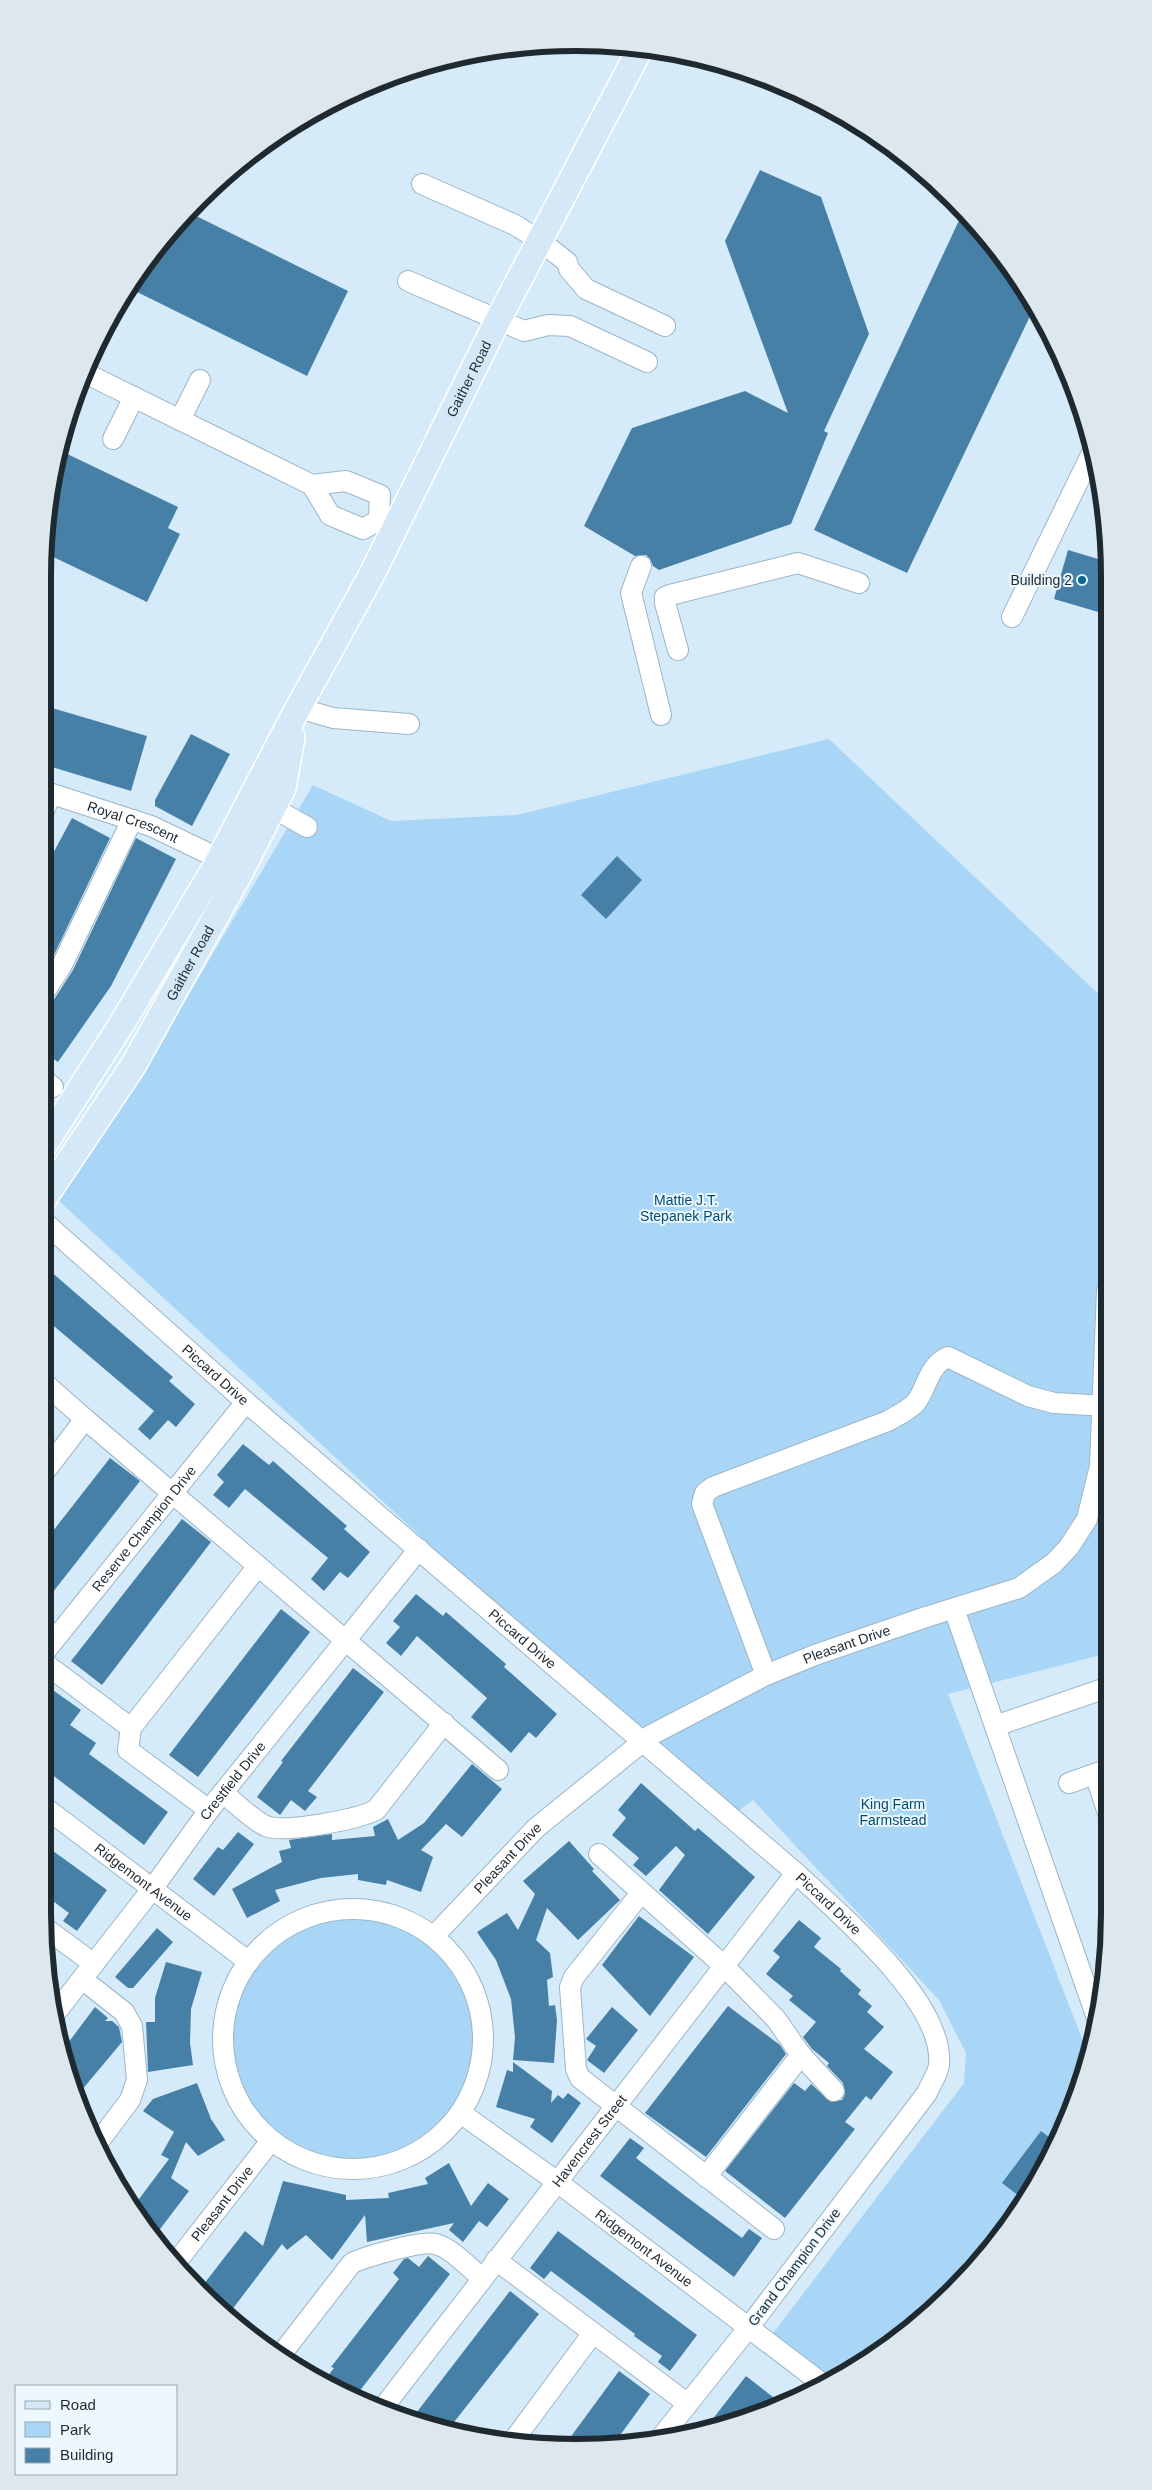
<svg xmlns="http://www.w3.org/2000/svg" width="1152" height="2490" viewBox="0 0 1152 2490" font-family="Arial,sans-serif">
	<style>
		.green { fill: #a9d6f7 }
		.building { fill: #4780a7 }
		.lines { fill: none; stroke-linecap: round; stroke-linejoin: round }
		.minor-casing { stroke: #9bb5c7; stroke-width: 22 }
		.major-casing { stroke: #fff; stroke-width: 28 }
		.minor { stroke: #fff; stroke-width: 20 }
		.major { stroke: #d4e8f7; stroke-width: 25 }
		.poi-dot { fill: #086695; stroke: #ecf7fe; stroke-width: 2 }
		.labels { text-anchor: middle; stroke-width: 4; stroke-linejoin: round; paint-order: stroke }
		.street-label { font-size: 14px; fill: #1f2930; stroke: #ecf7fe }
		.poi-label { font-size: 14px; fill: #1f2930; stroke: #ecf7fe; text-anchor: end }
		.park-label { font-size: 14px; fill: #004c73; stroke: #ecf7fe }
		.rim { fill: none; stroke: #1f2930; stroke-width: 6 }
	</style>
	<rect width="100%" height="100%" fill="#d6ebfa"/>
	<!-- green -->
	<g class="green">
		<polygon points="829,739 1107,1002 1109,1653 948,1694 1088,2054 1069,2118 1038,2181 977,2266 901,2337 843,2376 829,2382 767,2341 964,2083 966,2053 939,2000 753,1800 733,1815 640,1740 59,1201 132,1090 313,785 391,821 517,815"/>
		<circle cx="352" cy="2039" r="122"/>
	</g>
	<!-- building -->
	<g class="building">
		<polygon points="760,170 821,197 869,334 824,431 828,433 791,524 659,570 653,566 650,559 646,555 635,556 584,526 632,428 745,391 788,413 725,241"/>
		<polygon points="188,212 348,291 307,376 135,291 146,269 142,268"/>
		<polygon points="962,214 999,251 1033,310 907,573 814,530"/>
		<polygon points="59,450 178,507 168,528 180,534 147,602 45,553 53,472"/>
		<polygon points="1068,550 1105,561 1105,614 1054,599"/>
		<polygon points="42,705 147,736 131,791 42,764"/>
		<polygon points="191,734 230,754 192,826 155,806 155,800"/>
		<polygon points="72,818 110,838 52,959 42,973 42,874"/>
		<polygon points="136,838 176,859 111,986 58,1062 42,1051 42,1006 53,1001 73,970"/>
		<polygon points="617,856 642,880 606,919 581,895"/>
		<polygon points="42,1264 173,1377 169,1381 195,1404 176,1427 168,1420 150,1440 138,1429 154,1411 42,1316"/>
		<polygon points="243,1444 269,1465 273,1461 347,1526 344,1529 370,1552 348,1578 340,1572 324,1591 311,1579 328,1558 245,1489 229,1508 213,1495 224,1482 217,1475"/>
		<polygon points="110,1458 140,1481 42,1606 42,1545"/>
		<polygon points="182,1519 211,1542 102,1685 71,1661"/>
		<polygon points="416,1594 443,1616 446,1612 506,1664 504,1667 557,1714 536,1738 529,1732 511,1753 471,1717 487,1698 417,1636 401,1656 386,1643 400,1627 393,1621"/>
		<polygon points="281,1609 310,1632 198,1777 169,1755"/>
		<polygon points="353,1668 384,1692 308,1791 317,1797 305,1811 291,1800 280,1815 257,1797 283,1762 281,1761"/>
		<polygon points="50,1688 81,1710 70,1725 96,1743 89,1754 168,1812 144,1845 42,1767 42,1699"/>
		<polygon points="472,1764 502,1789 462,1837 446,1824 421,1850 433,1857 421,1892 387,1880 386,1885 358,1880 358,1874 321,1878 275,1890 280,1901 247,1918 232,1889 282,1862 279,1851 291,1848 289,1840 332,1834 332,1840 375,1836 373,1827 388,1819 398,1840 424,1823"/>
		<polygon points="641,1783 695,1831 698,1828 755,1877 708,1934 659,1890 685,1855 676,1846 646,1876 633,1865 639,1858 612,1835 626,1818 618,1810"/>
		<polygon points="238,1832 254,1844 214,1896 193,1879 218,1847 223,1850"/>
		<polygon points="569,1841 594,1869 592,1871 620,1900 578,1940 547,1908 536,1940 550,1953 553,1977 547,1980 549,2006 555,2005 557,2020 554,2063 513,2060 515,2037 511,1999 496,1960 477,1932 507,1913 518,1930 535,1894 523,1881"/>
		<polygon points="42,1843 107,1890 77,1931 63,1921 69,1913 42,1893"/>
		<polygon points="639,1916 694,1957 650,2016 602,1965"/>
		<polygon points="799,1920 821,1938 814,1947 841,1969 840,1971 861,1990 858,1994 872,2006 867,2012 884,2027 864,2049 893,2072 871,2100 866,2096 845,2122 855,2129 785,2218 725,2171 794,2083 805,2091 811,2084 831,2102 842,2100 845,2094 843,2083 827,2066 829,2063 812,2049 803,2037 816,2022 789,2000 793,1996 766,1974 780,1957 773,1951"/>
		<polygon points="157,1928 173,1942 133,1988 128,1988 115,1977"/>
		<polygon points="166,1962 202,1972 191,2009 190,2043 193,2065 148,2072 146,2022 155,2022 155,1998"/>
		<polygon points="728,2006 780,2045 786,2054 706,2157 645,2113"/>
		<polygon points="95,2007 108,2018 105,2021 112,2021 119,2027 122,2042 76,2097 62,2051"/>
		<polygon points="612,2007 638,2030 604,2073 587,2060 596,2046 586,2039"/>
		<polygon points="513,2062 552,2091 551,2103 558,2095 563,2099 568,2093 581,2103 552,2143 530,2127 535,2119 496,2107 507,2070 513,2072"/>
		<polygon points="197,2083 211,2119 225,2140 198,2156 186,2142 171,2178 189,2191 154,2237 133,2207 169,2159 161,2155 174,2132 143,2111 153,2099"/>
		<polygon points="1041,2131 1057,2143 1038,2181 1024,2200 1002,2183"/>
		<polygon points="630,2138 644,2148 636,2158 688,2198 742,2238 749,2229 762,2238 734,2277 600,2176"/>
		<polygon points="449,2163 471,2206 488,2183 509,2199 487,2227 479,2221 463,2242 449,2230 454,2223 367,2242 365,2215 332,2260 306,2235 287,2250 282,2244 228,2315 200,2289 245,2231 263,2246 283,2181 346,2195 346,2200 389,2198 388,2193 428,2184 425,2178"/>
		<polygon points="558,2231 697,2335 670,2371 658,2362 662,2356 634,2336 635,2334 551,2271 544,2279 530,2268"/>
		<polygon points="428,2256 450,2274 355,2397 323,2382 334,2368 331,2367 399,2279 393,2273 404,2259 408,2258 419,2267"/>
		<polygon points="510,2291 539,2314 447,2431 410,2421"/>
		<polygon points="619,2371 650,2394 613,2445 564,2446"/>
		<polygon points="746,2376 773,2397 760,2413 747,2419 705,2429"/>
	</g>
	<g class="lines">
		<defs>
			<g id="minor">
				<polyline points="422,184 515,225 539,240 567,262 569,269 586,289 665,326"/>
				<polyline points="408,281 524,331 548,325 570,326 647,362"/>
				<polyline points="83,372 312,485 346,481 380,495 379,520"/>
				<polyline points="180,420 200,380"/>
				<polyline points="113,439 134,397"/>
				<polyline points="312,485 330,515 363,529 379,520"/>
				<polyline points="641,566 631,593 661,715"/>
				<polyline points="1012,617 1091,455"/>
				<polyline points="678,650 665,603 665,597 670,595 798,563 859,583"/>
				<polyline points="298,708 333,718 409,724"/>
				<path id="s1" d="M43 791 151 826 220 859"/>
				<polyline points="43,813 51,794"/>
				<polyline points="270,813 284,814 307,827"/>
				<polyline points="43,994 62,965 132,820"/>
				<polyline points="43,1079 53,1087"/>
				<path id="s2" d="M43 1221 246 1402 796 1873C838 1913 945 2002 939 2065 938 2074 930 2085 927 2093L749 2327 659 2440"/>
				<polyline points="43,1382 85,1419"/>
				<polyline points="43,1474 85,1419 498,1770"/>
				<polyline points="954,1609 1098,2021"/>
				<path id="s3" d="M43 1654 246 1402"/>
				<polyline points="43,1662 131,1728 128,1750 209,1810"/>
				<path d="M766 1675 702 1504 705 1493 713 1487 888 1421C898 1415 910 1410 917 1401 927 1386 930 1364 948 1357L1028 1396 1054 1403 1108 1406"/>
				<polyline points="995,1726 1109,1687"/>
				<polyline points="131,1728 258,1566"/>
				<polyline points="1095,1774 1109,1816"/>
				<polyline points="1069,1783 1109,1769"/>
				<path d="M223 1793C235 1802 253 1821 266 1826 284 1834 358 1819 376 1810L444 1723"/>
				<path id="s4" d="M43 1806 245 1959"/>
				<polyline points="599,1854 724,1966 776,2019 801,2055 834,2091"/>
				<polyline points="641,1893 574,1977 570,1987 576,2069 580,2078 774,2229"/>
				<circle cx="353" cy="2039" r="130"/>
				<polyline points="44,1927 94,1964"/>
				<path id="s5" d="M435 1935 536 1828 651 1735 766 1675 815 1655 926 1617 1019 1588 1054 1563 1069 1547 1087 1519 1100 1466 1107 1290"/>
				<polyline points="82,1979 124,2012 132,2026 137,2080 130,2100 97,2144"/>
				<path id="s6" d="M53 2016 153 1888 209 1810 419 1549"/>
				<path id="s7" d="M462 2114 556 2181 824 2385"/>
				<polyline points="706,2177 801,2055"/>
				<polyline points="496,2260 688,2404"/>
				<path id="s8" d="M174 2265 270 2142"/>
				<path d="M280 2356 352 2263C365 2257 422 2240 435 2244 452 2248 468 2267 482 2278"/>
				<path id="s9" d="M382 2409 796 1873"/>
				<polyline points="513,2441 593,2333"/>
			</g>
			<g id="major">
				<path id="s10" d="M43 1147 121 1025 213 871 298 708 371 576 498 320 640 49"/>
				<path id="s11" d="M43 1200 133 1066 241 871 283 788 292 737"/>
			</g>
		</defs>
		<!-- minor casing -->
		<use href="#minor" class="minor-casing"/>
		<!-- major casing -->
		<use href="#major" class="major-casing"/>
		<!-- minor -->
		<use href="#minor" class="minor"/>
		<!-- major -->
		<use href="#major" class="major"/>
	</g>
	<!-- markers -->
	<circle class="poi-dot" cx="1082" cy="580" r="5"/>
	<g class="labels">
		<!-- street labels -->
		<g class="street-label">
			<text dy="5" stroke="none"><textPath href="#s10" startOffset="879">Gaither Road</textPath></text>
			<text dy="5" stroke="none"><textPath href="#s1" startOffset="95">Royal Crescent</textPath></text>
			<text dy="5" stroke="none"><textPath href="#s11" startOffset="279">Gaither Road</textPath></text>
			<text dy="5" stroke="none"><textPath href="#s2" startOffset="231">Piccard Drive</textPath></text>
			<text dy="5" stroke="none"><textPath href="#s3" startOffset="161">Reserve Champion Drive</textPath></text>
			<text dy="5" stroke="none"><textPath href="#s2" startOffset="636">Piccard Drive</textPath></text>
			<text dy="5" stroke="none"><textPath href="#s5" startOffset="511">Pleasant Drive</textPath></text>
			<text dy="5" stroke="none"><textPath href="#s6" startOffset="296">Crestfield Drive</textPath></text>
			<text dy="5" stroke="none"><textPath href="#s5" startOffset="106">Pleasant Drive</textPath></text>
			<text dy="5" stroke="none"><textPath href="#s4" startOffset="126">Ridgemont Avenue</textPath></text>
			<text dy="5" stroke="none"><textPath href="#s2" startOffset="1041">Piccard Drive</textPath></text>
			<text dy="5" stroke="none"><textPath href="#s9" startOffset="339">Havencrest Street</textPath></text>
			<text dy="5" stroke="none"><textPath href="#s8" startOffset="78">Pleasant Drive</textPath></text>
			<text dy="5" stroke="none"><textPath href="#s7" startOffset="226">Ridgemont Avenue</textPath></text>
			<text transform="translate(794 2267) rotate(-53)" y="5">Grand Champion Drive</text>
		</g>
		<!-- poi labels -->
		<g class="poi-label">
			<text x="1072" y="585">Building 2</text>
		</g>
		<!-- park labels -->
		<g class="park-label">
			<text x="686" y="1205">Mattie J.T.<tspan x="686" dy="16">Stepanek Park</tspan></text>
			<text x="893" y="1809">King Farm<tspan x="893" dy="16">Farmstead</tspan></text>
		</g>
	</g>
	<!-- crop -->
	<path d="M0 0H1152V2490H0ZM576 51H576A525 525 0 0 1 1101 576V1914A525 525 0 0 1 576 2439H576A525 525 0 0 1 51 1914V576A525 525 0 0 1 576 51Z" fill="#dce7ee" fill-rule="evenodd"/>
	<path class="rim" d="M576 51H576A525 525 0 0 1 1101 576V1914A525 525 0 0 1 576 2439H576A525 525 0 0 1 51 1914V576A525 525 0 0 1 576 51Z"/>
	<!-- legend -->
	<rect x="15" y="2385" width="162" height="90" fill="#ecf7fe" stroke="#9aa5ac"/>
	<rect x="25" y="2401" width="25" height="8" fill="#d4e8f7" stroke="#9aa5ac"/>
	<text x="60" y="2410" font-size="15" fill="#1f2930">Road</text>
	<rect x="25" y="2422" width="25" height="15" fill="#a9d6f7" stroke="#9aa5ac"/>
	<text x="60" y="2435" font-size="15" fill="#1f2930">Park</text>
	<rect x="25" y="2448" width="25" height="15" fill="#4780a7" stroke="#9aa5ac"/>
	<text x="60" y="2460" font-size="15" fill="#1f2930">Building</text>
</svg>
